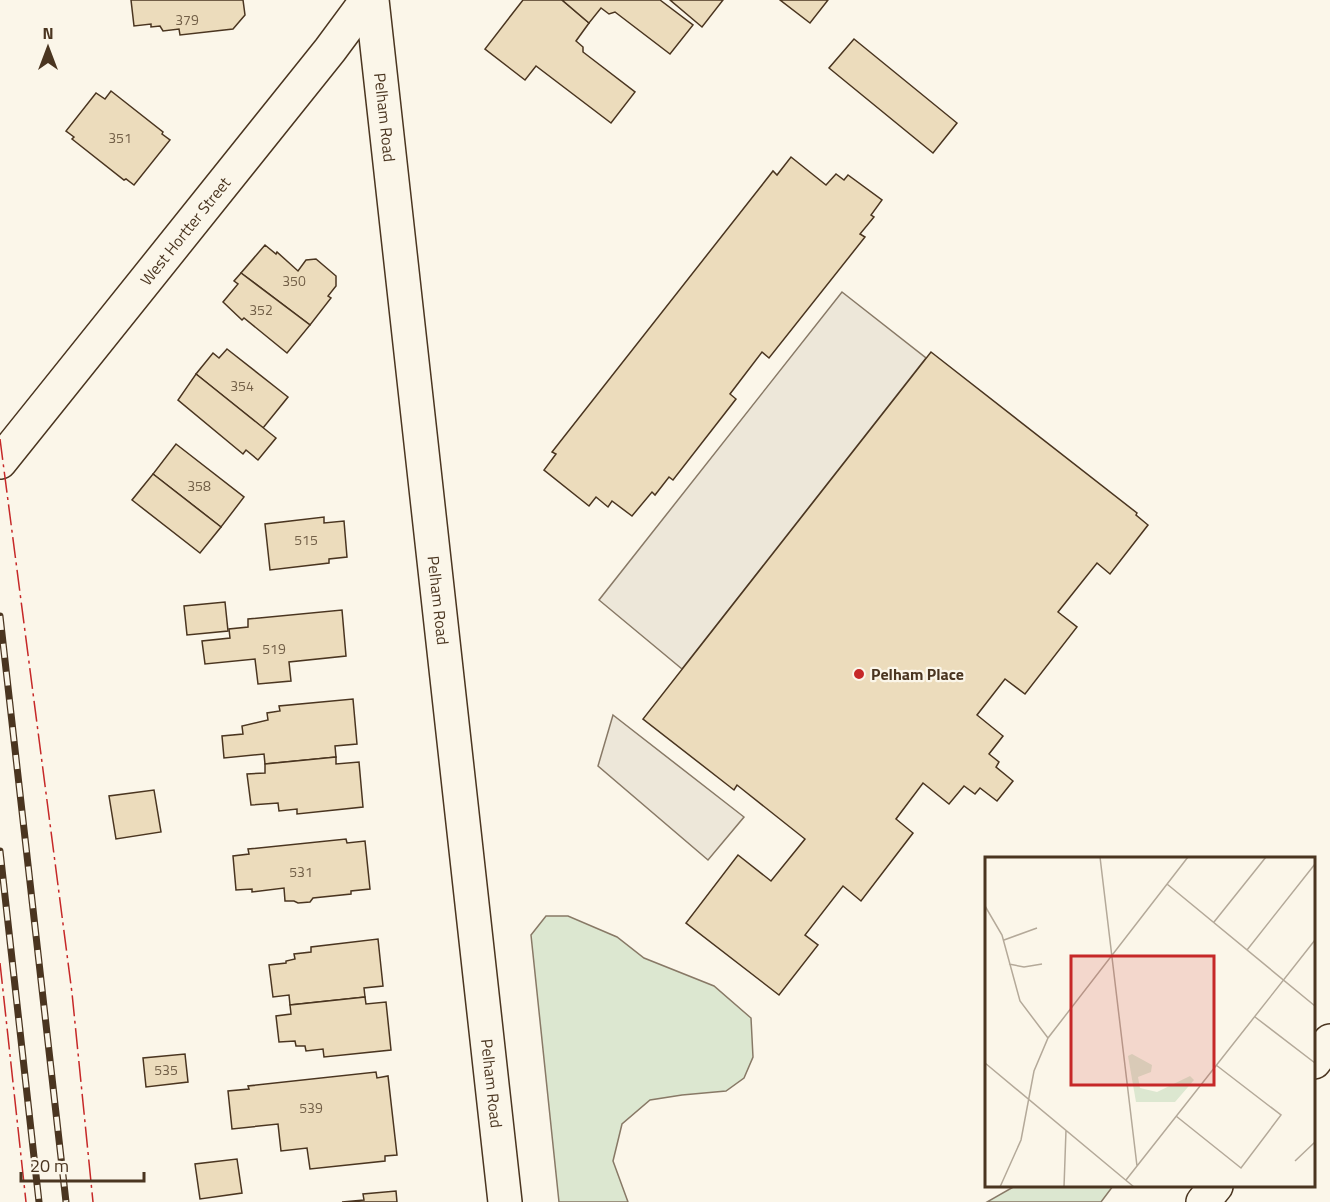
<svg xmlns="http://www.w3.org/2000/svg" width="1330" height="1202" viewBox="0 0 1330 1202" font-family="'Titillium Web',sans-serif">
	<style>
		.green { fill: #dce7d0; stroke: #887966; stroke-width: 1.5 }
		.parking { fill: #ede7d9; stroke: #887966; stroke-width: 1.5 }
		.building { fill: #ecdcbc; stroke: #4a3520; stroke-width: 1.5 }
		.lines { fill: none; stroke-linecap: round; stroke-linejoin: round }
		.street-casing { stroke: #4a3520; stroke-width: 36 }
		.street { stroke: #fbf6e9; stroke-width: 33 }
		.rail-casing { stroke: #4a3520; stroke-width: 7 }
		.rail { stroke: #fbf6e9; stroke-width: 4.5; stroke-dasharray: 14; stroke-linecap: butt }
		.power { stroke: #c62828; stroke-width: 1.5; stroke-dasharray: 21 4.5 3 4.5; stroke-linecap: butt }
		.poi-dot { fill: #c62828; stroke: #fbf6e9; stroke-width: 2 }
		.labels { text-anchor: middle; stroke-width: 4.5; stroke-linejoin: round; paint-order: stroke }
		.number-label { font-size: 14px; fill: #725f47 }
		.street-label { font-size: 16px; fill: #4a3520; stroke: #fbf6e9 }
		.poi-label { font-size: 16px; font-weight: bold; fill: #4a3520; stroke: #fbf6e9; text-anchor: start }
		.inset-road { fill: none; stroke: #b4a999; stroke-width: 1.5 }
		.view { fill: #c62828; fill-opacity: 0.15; stroke: #c62828; stroke-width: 3 }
		.inset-edge { fill: none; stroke: #4a3520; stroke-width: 3 }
	</style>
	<rect width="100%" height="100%" fill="#fbf6e9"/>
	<!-- green -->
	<g class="green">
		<polygon points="546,916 568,916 617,937 644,958 714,986 751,1018 753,1057 744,1078 726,1091 682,1095 650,1100 622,1124 613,1161 628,1202 559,1202 531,935"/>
		<polygon points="1015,1186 1113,1186 1101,1202 987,1202"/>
	</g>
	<!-- parking -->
	<g class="parking">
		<polygon points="842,292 926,358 682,669 599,600"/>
		<polygon points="613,715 744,817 708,860 598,766"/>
	</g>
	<!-- building -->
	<g class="building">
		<polygon points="131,0 243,0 245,15 233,29 180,35 179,29 163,31 160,26 151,27 151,24 134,26"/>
		<polygon points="523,0 562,0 589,23 576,41 583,47 583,52 635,92 611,123 536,66 525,80 485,49"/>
		<polygon points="562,0 660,0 693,25 670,54 615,12 609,14 601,8 589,23"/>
		<polygon points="670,0 723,0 702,27"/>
		<polygon points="780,0 828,0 810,23"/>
		<polygon points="854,39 957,123 933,153 829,68"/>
		<polygon points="111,91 163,132 162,134 170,140 134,185 126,179 124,180 72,139 74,137 66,131 96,93 105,99"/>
		<polygon points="791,157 826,185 836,174 844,180 848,175 882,200 871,215 874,217 860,234 865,237 769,358 762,352 730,394 736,399 673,480 669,477 655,495 652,492 632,516 612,501 608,507 596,497 589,506 544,470 556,454 552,452 773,171 777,175"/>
		<polygon points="265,245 276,254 277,252 298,271 306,260 316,259 336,276 336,286 328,296 331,298 310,325 241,273"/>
		<polygon points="241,273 310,325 287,353 244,318 242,320 223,302 238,284 234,281"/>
		<polygon points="227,349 288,397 263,428 196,374 213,353 219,358"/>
		<polygon points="931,352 1137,513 1136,515 1148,525 1110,574 1097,563 1058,612 1077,627 1025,694 1005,679 977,715 1003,736 989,754 999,762 996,767 1013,781 997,801 980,788 975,794 964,786 949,804 923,783 896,819 913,833 861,901 843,886 805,935 818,945 779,995 686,923 738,855 771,881 805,839 737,785 734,790 643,719"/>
		<polygon points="196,374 276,438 258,460 246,450 243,454 178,400"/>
		<polygon points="176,444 244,497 221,527 153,474"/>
		<polygon points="153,474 221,527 200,553 132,500"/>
		<polygon points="324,517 324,523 344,521 347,557 329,559 329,563 270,570 265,524"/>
		<polygon points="225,602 228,631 187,635 184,606"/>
		<polygon points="342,610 346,656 289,662 291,681 258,684 255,659 205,664 202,641 230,638 229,629 248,627 248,619"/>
		<polygon points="353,699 357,744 335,746 336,757 265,764 264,754 224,758 222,736 243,734 242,726 268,720 267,713 280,711 279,706"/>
		<polygon points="336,757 336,764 359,762 363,807 297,814 297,809 279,811 278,803 251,805 247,774 265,773 265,764"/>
		<polygon points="154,790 161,832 116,839 109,796"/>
		<polygon points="346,839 347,843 365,841 370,889 351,891 351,894 313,898 310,902 298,903 294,901 285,901 284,888 252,892 252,889 236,890 233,856 249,854 248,849"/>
		<polygon points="378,939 383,986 364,988 365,997 290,1005 289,995 273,997 269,965 286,963 286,961 295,959 294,954 311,952 311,947"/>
		<polygon points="365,997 366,1004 386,1002 391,1050 324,1057 323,1049 306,1051 305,1046 296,1046 295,1041 279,1042 276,1016 291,1014 290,1005"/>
		<polygon points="185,1054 188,1082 146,1087 143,1058"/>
		<polygon points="376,1072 377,1078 388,1076 397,1155 385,1156 385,1161 310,1169 307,1148 281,1151 278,1124 232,1129 228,1091 249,1089 248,1086"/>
		<polygon points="237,1159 242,1193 200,1199 195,1164"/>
		<polygon points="396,1191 397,1202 342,1202 364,1200 363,1194"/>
	</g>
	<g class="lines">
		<defs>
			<g id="street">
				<path id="s1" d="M372 0 505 1202"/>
				<path id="s2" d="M0 462 330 50 367 0"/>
				<polyline points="1314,1062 1330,1041"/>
				<polyline points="1203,1202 1216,1186"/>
			</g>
		</defs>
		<!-- street casing -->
		<use href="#street" class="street-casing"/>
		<!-- street -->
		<use href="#street" class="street"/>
		<defs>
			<g id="rail">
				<polyline points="0,616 66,1202"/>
				<polyline points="0,851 39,1202"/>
			</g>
		</defs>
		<!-- rail casing -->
		<use href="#rail" class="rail-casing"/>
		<!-- rail -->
		<use href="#rail" class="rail"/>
		<!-- power -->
		<g class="power">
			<polyline points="0,439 72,993 93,1202"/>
			<polyline points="0,963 26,1202"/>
		</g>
	</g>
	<!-- markers -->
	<circle class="poi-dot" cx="859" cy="674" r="6"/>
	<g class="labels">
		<!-- number labels -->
		<g class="number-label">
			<text x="187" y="25">379</text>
			<text x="120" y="143">351</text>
			<text x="294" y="286">350</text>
			<text x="261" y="315">352</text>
			<text x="242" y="391">354</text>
			<text x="199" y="491">358</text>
			<text x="306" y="545">515</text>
			<text x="274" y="654">519</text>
			<text x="301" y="877">531</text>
			<text x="166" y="1075">535</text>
			<text x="311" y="1113">539</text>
		</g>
		<!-- street labels -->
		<g class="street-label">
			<text dy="6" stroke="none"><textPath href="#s1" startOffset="118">Pelham Road</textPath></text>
			<text dy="6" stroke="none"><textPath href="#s2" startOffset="296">West Hortter Street</textPath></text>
			<text dy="6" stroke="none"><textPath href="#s1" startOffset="604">Pelham Road</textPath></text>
			<text dy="6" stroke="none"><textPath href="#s1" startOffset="1090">Pelham Road</textPath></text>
		</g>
		<!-- poi labels -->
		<g class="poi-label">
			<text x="871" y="680">Pelham Place</text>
		</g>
	</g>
	<!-- overview -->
	<g transform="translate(985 857)">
		<rect width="330" height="330" fill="#fbf6e9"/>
		<path d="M147 197 167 208 166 215 153 220 155 231 172 235 205 219 209 223 190 245H151L143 199Z" fill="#dce7d0"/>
		<path class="inset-road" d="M115 0 152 309M182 27 330 149M0 49 17 78 35 144 63 181M229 65 281 0M19 83 52 71M262 93 330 7M24 107 39 110 57 107M270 160 330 206M0 206 149 330M191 259 256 311 296 258 231 208M310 304 330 285M141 323 330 83M15 330 36 283 49 214 63 181 203 0M79 330 81 273"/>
		<path class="view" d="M86 99H229V228H86Z"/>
		<rect width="330" height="330" class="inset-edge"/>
	</g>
	<!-- north arrow -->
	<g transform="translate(48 48)" stroke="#fbf6e9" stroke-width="4.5" paint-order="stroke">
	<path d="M0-4.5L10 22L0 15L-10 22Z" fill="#4a3520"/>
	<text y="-9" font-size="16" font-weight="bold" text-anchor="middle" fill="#4a3520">N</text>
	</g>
	<!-- scale -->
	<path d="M21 1172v9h123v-9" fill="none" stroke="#4a3520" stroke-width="3"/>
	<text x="30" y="1172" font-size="18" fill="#4a3520" stroke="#fbf6e9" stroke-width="4.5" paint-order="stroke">20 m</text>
</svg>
